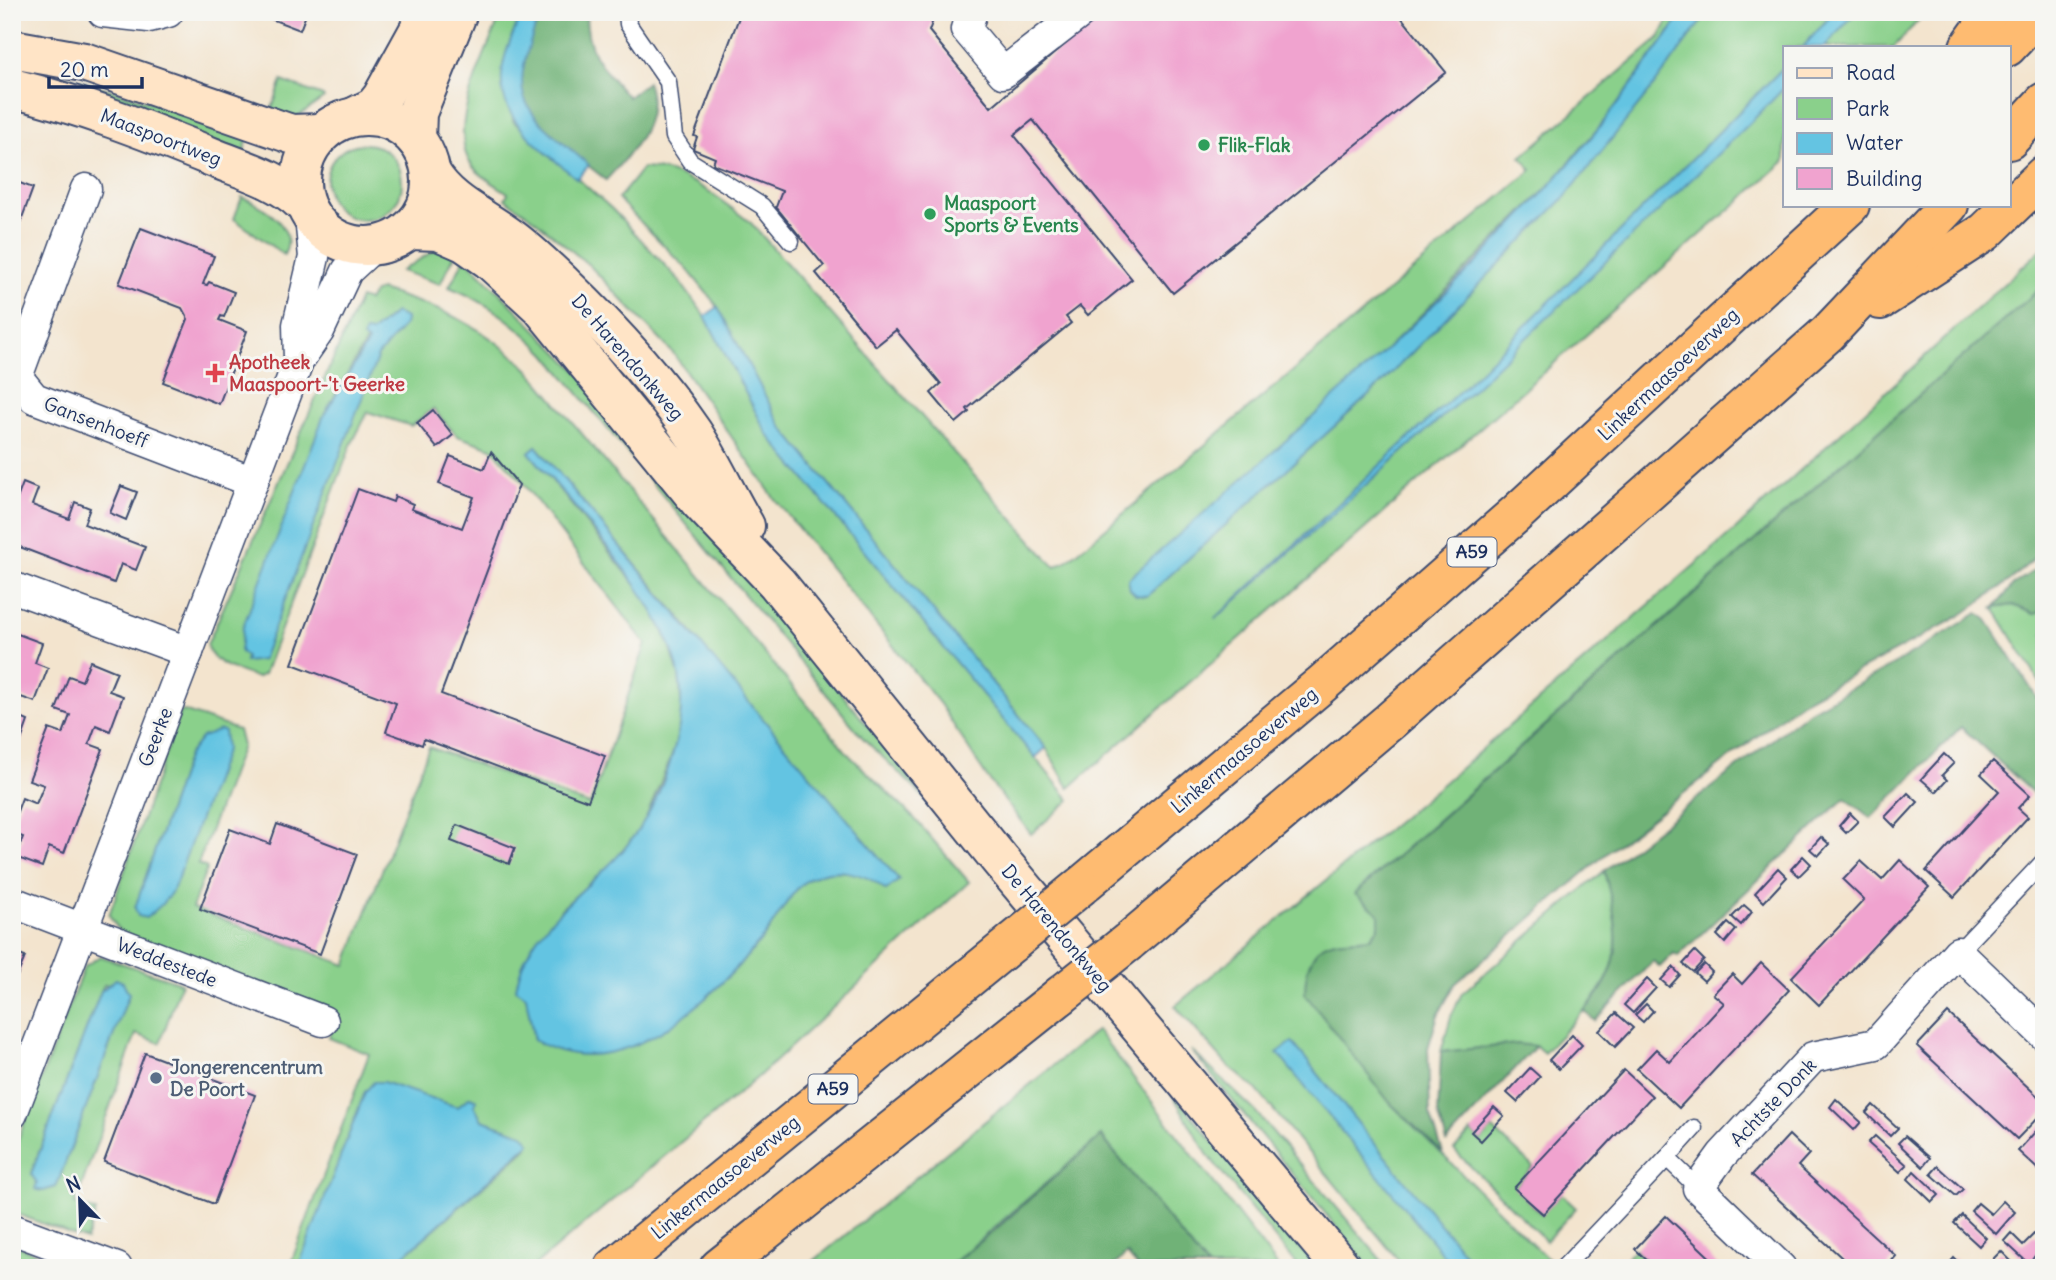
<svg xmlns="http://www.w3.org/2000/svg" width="2056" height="1280" viewBox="0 0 2056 1280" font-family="Delius,sans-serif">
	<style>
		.green { fill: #8ad08b; stroke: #528074; stroke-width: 2; fill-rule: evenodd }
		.forest { fill: #6fb277; stroke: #45706a; stroke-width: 2 }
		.water { fill: #64c4e2; stroke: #407aa0; stroke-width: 2 }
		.building { fill: #f0a3cf }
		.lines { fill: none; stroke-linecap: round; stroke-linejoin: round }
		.lane-casing { stroke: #3b4a6f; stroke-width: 19 }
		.street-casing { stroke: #3b4a6f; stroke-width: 33 }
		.secondary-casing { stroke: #3b4a6f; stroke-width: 42 }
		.highway-casing { stroke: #3b4a6f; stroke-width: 42 }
		.lane { stroke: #fff; stroke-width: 16 }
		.street { stroke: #fff; stroke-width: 30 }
		.secondary { stroke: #ffe4c6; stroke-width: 38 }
		.highway { stroke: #febb71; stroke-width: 38 }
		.highway-bridge-casing { stroke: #3b4a6f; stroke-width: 42; stroke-linecap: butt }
		.highway-bridge { stroke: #febb71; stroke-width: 38 }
		.leisure-dot { fill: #2e9e5b; stroke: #f6f6f2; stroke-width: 2.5 }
		.health-dot { fill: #e0444e; stroke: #f6f6f2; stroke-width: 2.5 }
		.service-dot { fill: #5c6f8a; stroke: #f6f6f2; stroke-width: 2.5 }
		.labels { text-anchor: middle; stroke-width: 6; stroke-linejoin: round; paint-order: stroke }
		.shield { fill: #f6f6f2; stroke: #5d6b8a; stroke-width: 2 }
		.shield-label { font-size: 18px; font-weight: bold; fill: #1b2f5e }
		.street-label { font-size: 19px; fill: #1b2f5e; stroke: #f6f6f2 }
		.leisure-label { font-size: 19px; font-weight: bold; fill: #27864d; stroke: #f6f6f2; text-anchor: start }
		.health-label { font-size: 19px; font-weight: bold; fill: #be3a42; stroke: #f6f6f2; text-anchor: start }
		.service-label { font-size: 19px; font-weight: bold; fill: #4e5e75; stroke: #f6f6f2; text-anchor: start }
	</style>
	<rect width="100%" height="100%" fill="#f6f6f2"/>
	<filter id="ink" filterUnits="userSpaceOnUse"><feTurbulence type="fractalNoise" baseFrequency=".0143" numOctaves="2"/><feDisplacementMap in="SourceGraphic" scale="14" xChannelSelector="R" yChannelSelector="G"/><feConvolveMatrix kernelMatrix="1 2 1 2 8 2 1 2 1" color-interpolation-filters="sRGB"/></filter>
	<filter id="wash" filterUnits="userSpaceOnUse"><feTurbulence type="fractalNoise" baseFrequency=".00686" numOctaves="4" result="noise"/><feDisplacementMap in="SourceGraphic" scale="28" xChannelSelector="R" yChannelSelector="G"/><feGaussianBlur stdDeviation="1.57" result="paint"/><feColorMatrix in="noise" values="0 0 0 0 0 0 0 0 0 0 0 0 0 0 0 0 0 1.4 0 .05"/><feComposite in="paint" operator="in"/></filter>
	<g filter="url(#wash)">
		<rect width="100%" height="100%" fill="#f3e4ce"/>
		<!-- green -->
		<g class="green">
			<path d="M502 12H522L509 47 513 121 612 209 677 278 705 316 768 435 1070 800 1031 834 986 776 940 704 774 498 673 353 590 266 529 215 505 199 508 193C496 185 482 177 473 167 443 131 488 50 502 12Z"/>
			<path d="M1673 12H1684L1606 119 1551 184 1362 374 1130 589 1136 595 1147 596 1379 386 1565 197 1653 87 1708 12H1834L1803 47H1785V66L1463 388 1215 619 1470 392 1785 87V161L1069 788 1046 748 781 426 718 307 688 270 618 199 643 168C685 168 719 199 751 223L1055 567 1067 561 1532 170 1521 157 1659 38Z"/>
			<polygon points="1856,12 1926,12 1894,47 1825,47"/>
			<polygon points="12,60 250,132 242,157 12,77"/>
			<polygon points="282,81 323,96 324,98 293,120 270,114"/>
			<circle cx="364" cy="182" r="38"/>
			<path d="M242 197C262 205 299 228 284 255L234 219Z"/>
			<polygon points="2044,247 2044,285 1355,893 1379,914 1379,927 1370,938 1334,941 1315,953 1390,1103 1557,1268 1405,1268 1256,1089 1227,1065 1175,1006 1440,786 1735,530"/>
			<polygon points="435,250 456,253 440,284 401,271"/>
			<path d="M465 258 599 393 930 803 863 738 546 354C517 325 488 302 449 287Z"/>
			<path d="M381 290C445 310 480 323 529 370L849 755 915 819 969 882 758 1077 532 1268H390L528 1147 523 1134 482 1120 474 1105 476 1100 470 1097 457 1107 383 1082 365 1092 298 1268H289L369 1054 329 1038 338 1013 120 932 109 915 180 712 184 711 238 730 242 746 198 864 207 868 192 908 346 965 429 747 590 805 646 644 519 478 492 448 457 436 433 409 411 426 368 412 351 445 264 674 257 678C241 671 210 665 207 645L360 298 368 301 374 292ZM395 313 406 318 405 324 378 356 245 661 324 415 371 333ZM536 446 688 627 740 695 899 880 886 890C864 871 829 863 803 883 786 898 776 922 762 939 710 1001 620 1090 534 1040L526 996 561 909 615 860 643 825 677 743 682 712 679 675 669 643 648 600 529 452ZM218 733 138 912 135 908 188 755 202 737Z"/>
			<polygon points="2013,605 2034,614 2044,611 2044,689 1994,608"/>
			<path d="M1604 871C1632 972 1611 982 1544 1053L1536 1046 1441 1052 1451 1016 1462 993Z"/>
			<path d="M100 956 181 983 160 1043 136 1034 75 1204 96 1212 86 1240 12 1212V1155L84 967ZM123 983 129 994 58 1182 56 1187 43 1191 36 1189 37 1183 31 1173 101 991 104 985Z"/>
			<polygon points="1097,1030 1279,1268 1208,1268 1101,1136 947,1268 805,1268"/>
			<polygon points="1191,1050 1255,1111 1388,1268 1370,1268"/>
			<polygon points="1168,1087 1317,1268 1299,1268 1207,1154"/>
			<polygon points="1492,1128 1533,1167 1515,1188 1542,1214 1561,1194 1576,1208 1546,1241 1454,1150 1471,1132 1481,1141"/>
			<polygon points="12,1244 74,1268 12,1268"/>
			<polygon points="1635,1249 1655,1268 1616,1268"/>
		</g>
		<!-- forest -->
		<g class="forest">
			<path d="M541 12H586C586 54 602 67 628 97L647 82C662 120 630 154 606 180 574 153 512 117 521 69 525 49 534 31 541 12Z"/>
			<path d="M2044 285V550L2009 581 1960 616 1801 702 1607 853 1455 984 1438 1015 1428 1048 1430 1114 1443 1153 1390 1103 1305 994C1305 972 1310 945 1336 941 1348 939 1359 940 1370 938L1379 927V914L1355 894Z"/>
			<polygon points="2044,564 2044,611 2034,614 2013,605 1994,608 2014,584"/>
			<path d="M1978 613 1987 620 2044 709V803L1961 727 1871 818 1845 798 1678 956 1674 953 1660 967 1653 961 1595 1021 1584 1011C1628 966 1619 927 1604 871L1808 712 1895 664Z"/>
			<polygon points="1517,1044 1536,1046 1447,1142 1438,1113 1441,1052"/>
			<polygon points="1101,1136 1208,1268 1139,1268 1127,1254 1111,1268 947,1268 996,1229"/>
		</g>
		<!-- water -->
		<g class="water">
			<path d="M522 12H541C506 104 518 104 589 165L577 179C545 151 498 122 502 74 503 53 515 31 522 12Z"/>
			<path d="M1684 12H1708L1653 87 1565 197 1379 386 1147 596 1136 595 1130 589 1128 579C1273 452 1421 327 1551 184 1600 131 1642 71 1684 12Z"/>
			<polygon points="1834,12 1856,12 1825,47 1803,47"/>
			<polygon points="1785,66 1785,87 1748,125 1470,392 1215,619 1463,388"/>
			<polygon points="718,307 781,426 1046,748 1035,758 768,435 705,316"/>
			<polygon points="395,313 406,318 405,324 378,356 262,660 245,662 246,657 240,651 243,627 324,415 368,342 363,338 365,332 371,333"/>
			<path d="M536 446C658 591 776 737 899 880L886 890C864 871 829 863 803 883 786 898 776 922 762 939 709 1002 621 1090 534 1040L526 996 516 989C525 931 576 899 614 860 639 835 656 803 668 769 678 739 685 708 679 675 668 606 574 508 529 452Z"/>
			<path d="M220 730 224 731 226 749 174 888C165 903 157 909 146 918L138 916 135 908 188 755 202 737Z"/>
			<polygon points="116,979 123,982 129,994 58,1182 56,1187 43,1191 35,1189 37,1183 31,1174 101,991"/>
			<polygon points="1292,1042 1476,1268 1454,1268 1277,1053"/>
			<polygon points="374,1082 383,1082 457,1107 470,1097 477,1100 474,1105 482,1120 523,1134 530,1143 390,1268 298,1268 365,1092"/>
		</g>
		<g id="blocks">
			<!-- building -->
			<g class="building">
				<polygon points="253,12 307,12 300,30"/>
				<polygon points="741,12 936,12 929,31 991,107 1103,12 1397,12 1446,72 1173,293 1033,120 1014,135 1132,279 1088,315 1080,306 1066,317 1071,323 967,409 969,412 956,423 931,393 941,384 896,330 876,346 816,273 824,266 776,207 782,191 713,164 715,158 693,149 697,137 694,136"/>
				<polygon points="12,180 33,188 15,237 12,236"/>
				<polygon points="141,228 214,256 203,284 207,285 209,282 234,292 224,317 221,316 219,320 247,331 219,404 163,382 188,319 182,308 119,284"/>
				<polygon points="433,410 453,435 437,448 417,423"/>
				<polygon points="491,452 519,485 441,694 605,756 588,801 424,739 422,745 386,732 396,703 292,664 358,489 393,502 395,496 413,504 411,509 462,528 474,497 439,484 450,456 484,469"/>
				<polygon points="23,483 38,489 32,505 69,519 75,502 90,508 84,524 145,547 136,570 121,564 114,583 12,544 12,497 17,499"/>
				<polygon points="121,486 137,492 126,520 110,513"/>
				<polygon points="15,633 42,643 35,663 48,668 35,702 21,697 14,715 28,721 13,763"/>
				<polygon points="90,661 117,672 109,691 123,696 110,731 96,725 89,744 103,749 64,853 49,847 42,867 15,857 23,837 12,833 12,825 22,798 36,804 44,785 29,780 49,729 63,734 70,715 56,710 69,676 82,681"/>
				<polygon points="1944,754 1954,763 1942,775 1947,780 1936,792 1921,779"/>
				<polygon points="1993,761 2030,795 2018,808 2028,817 1954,897 1926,871 1999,791 1981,774"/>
				<polygon points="1908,793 1918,802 1895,827 1885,817"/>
				<polygon points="1850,813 1858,821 1846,833 1839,826"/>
				<polygon points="277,824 357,854 320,954 200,909 230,829 270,844"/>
				<polygon points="457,825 515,848 509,864 451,841"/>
				<polygon points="1821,837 1829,844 1818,856 1810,849"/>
				<polygon points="1803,856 1811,864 1799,876 1791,869"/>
				<polygon points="1900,860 1929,887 1819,1005 1791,978 1864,900 1843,880 1861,861 1882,880"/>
				<polygon points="1778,868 1787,877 1764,902 1755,893"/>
				<polygon points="1744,905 1752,912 1741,925 1732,917"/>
				<polygon points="1728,923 1736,930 1725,943 1717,935"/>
				<polygon points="1695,951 1704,960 1693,972 1683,964"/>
				<polygon points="12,952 25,957 12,988"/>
				<polygon points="1761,963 1789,990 1679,1108 1637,1069 1656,1049 1670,1062 1724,1003 1713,994 1732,974 1742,984"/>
				<polygon points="1704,964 1712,972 1704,981 1695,973"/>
				<polygon points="1673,967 1680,975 1669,987 1661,980"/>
				<polygon points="1647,979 1656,988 1633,1013 1624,1005"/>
				<polygon points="1646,1004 1653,1011 1643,1022 1635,1015"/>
				<polygon points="1616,1013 1633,1028 1615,1047 1599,1031"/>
				<polygon points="1948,1013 2044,1102 2044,1111 2017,1139 1917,1046"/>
				<polygon points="1572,1035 1582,1045 1559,1069 1549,1060"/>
				<polygon points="145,1053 255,1095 214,1204 104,1162"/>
				<polygon points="1530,1068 1540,1077 1517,1102 1507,1093"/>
				<polygon points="1624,1070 1652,1096 1543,1214 1514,1188"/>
				<polygon points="1836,1099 1861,1122 1854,1130 1830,1107"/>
				<polygon points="1873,1105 1898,1128 1890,1136 1866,1113"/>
				<polygon points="1494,1107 1504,1116 1481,1141 1471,1132"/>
				<polygon points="2044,1122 2044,1175 2018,1151"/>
				<polygon points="1789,1135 1809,1154 1798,1166 1896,1256 1886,1268 1853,1268 1752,1175"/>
				<polygon points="1875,1136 1907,1165 1900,1172 1868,1143"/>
				<polygon points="1905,1136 1930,1158 1923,1167 1898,1143"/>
				<polygon points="1938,1166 1963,1189 1956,1196 1931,1174"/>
				<polygon points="1914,1171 1939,1195 1932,1202 1908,1179"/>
				<polygon points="2003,1201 2015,1212 1996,1234 1971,1211 1978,1203 1991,1214"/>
				<polygon points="1962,1215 1986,1238 1979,1246 1954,1223"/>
				<polygon points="1666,1216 1683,1232 1721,1268 1653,1266 1635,1249"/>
				<polygon points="2011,1233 2023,1245 2034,1234 2044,1243 2029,1264 2004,1241"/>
				<polygon points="2001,1251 2018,1268 2002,1268 1993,1259"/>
				<polygon points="1954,1258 1964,1268 1945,1268"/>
			</g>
		</g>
	</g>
	<g filter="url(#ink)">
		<use href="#blocks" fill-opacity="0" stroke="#3b4a6f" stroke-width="2"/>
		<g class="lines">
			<defs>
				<g id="lane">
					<polyline points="627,12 628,24 668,82 674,137 690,161 762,206 791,241"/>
					<polyline points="1958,952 2044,861"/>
					<polyline points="1667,1158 1694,1128"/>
					<polyline points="1563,1268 1667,1158 1698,1188"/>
				</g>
				<g id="street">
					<polyline points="103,12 149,17 168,12"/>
					<polyline points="972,12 966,29 1003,73 1082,12"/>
					<polyline points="86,189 17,377 34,398 253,482"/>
					<polyline points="299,360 298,325 314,257 310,217"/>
					<polyline points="12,587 188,652"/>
					<polyline points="12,902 323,1021"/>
					<polyline points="12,1114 299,360 319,331 347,271 374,246"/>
					<polyline points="12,1229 117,1268"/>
					<polyline points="1781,1268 1698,1188 1722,1155 1813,1057 1876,1044 1958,952 2044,1035"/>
				</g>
				<g id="secondary">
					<polyline points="12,49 84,62 291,134 321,133"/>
					<path d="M12 88C81 105 146 130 212 157 244 170 278 179 303 203"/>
					<circle cx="366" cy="181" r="65"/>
					<polyline points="356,116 374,107 382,97 429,12"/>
					<polyline points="416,139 417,113 458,12"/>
					<path d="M431 173C449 203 481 216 508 236 528 250 546 268 564 285 610 329 657 380 693 433 712 462 727 496 745 526"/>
					<polyline points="410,230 439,231 464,242 490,260 541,307 700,502 777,583 1000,860 1342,1268"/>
				</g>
				<g id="highway">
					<polyline points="1969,47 1994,12"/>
					<polyline points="2007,47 2040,12"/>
					<polyline points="2009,140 2044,102"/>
					<polyline points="1880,300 1985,232 2044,175"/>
					<polyline points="1081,886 1323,683 1518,512 1850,205"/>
					<polyline points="1128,942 1390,721 1828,333 1949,205"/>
					<polyline points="614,1268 1013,942"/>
					<polyline points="719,1268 1060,996"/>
				</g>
			</defs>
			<!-- lane casing -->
			<use href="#lane" class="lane-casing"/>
			<!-- street casing -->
			<use href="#street" class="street-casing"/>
			<!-- secondary casing -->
			<use href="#secondary" class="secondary-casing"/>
			<!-- highway casing -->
			<use href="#highway" class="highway-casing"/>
			<!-- lane -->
			<use href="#lane" class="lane"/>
			<!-- street -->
			<use href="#street" class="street"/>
			<!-- secondary -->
			<use href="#secondary" class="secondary"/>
			<!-- highway -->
			<use href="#highway" class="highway"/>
			<defs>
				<g id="highway-bridge">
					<polyline points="1013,942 1081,886"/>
					<polyline points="1060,996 1128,942"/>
				</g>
			</defs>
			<!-- highway-bridge casing -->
			<use href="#highway-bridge" class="highway-bridge-casing"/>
			<!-- highway-bridge -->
			<use href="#highway-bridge" class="highway-bridge"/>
		</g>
	</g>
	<!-- markers -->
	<g class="leisure-dot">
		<circle cx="1204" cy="145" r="7"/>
		<circle cx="930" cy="214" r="7"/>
	</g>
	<path class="health-dot" d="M211.5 362.5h7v7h7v7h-7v7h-7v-7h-7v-7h7z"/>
	<circle class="service-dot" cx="156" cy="1078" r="7"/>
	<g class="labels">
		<!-- shield labels -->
		<g class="shield">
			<rect x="1447.5" y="537.5" width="49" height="29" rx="5"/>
			<rect x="808.5" y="1074.5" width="49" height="29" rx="5"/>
		</g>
		<g class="shield-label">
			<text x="1472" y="558">A59</text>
			<text x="833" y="1095">A59</text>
		</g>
		<!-- street labels -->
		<g class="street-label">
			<text transform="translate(161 137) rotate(21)" y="7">Maaspoortweg</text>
			<text transform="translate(628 357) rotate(49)" y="7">De Harendonkweg</text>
			<text transform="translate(1668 374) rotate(-43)" y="7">Linkermaasoeverweg</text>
			<text transform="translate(96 422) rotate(21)" y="7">Gansenhoeff</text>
			<text transform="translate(155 737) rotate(-69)" y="7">Geerke</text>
			<text transform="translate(1244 750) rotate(-40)" y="7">Linkermaasoeverweg</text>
			<text transform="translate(1057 928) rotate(50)" y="7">De Harendonkweg</text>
			<text transform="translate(167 962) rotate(21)" y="7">Weddestede</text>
			<text transform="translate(1773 1102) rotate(-46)" y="7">Achtste Donk</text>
			<text transform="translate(725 1177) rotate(-39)" y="7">Linkermaasoeverweg</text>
		</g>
		<!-- leisure labels -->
		<g class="leisure-label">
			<text x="1218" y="152">Flik-Flak</text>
			<text x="944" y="210">Maaspoort<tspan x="944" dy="22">Sports &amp; Events</tspan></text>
		</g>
		<!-- health labels -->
		<g class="health-label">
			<text x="229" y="369">Apotheek<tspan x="229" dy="22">Maaspoort-'t Geerke</tspan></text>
		</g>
		<!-- service labels -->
		<g class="service-label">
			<text x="170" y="1074">Jongerencentrum<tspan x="170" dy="22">De Poort</tspan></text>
		</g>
	</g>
	<!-- margin -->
	<rect width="2056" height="1280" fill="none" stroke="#f6f6f2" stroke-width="42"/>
	<!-- legend -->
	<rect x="1783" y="46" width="228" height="161" fill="#f6f6f2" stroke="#9ea6b7" stroke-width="2"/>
	<rect x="1797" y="68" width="35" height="10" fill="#ffe4c6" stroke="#9ea6b7" stroke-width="2"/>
	<text x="1846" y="80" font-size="21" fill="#1b2f5e">Road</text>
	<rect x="1797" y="98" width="35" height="21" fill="#8ad08b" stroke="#9ea6b7" stroke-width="2"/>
	<text x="1846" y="116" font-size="21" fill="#1b2f5e">Park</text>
	<rect x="1797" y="133" width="35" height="21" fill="#64c4e2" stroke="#9ea6b7" stroke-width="2"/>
	<text x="1846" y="150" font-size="21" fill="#1b2f5e">Water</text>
	<rect x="1797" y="168" width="35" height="21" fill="#f0a3cf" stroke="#9ea6b7" stroke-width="2"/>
	<text x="1846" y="186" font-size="21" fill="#1b2f5e">Building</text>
	<!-- north arrow -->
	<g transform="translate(80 1200) rotate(337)" stroke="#f6f6f2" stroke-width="5" paint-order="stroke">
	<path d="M0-5L12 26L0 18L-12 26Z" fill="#1b2f5e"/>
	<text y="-10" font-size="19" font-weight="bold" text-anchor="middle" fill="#1b2f5e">N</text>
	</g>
	<!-- scale -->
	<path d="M49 77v10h93v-10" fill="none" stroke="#1b2f5e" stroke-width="3.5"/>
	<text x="60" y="77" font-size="21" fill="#1b2f5e" stroke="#f6f6f2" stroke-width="5" paint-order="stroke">20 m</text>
</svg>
